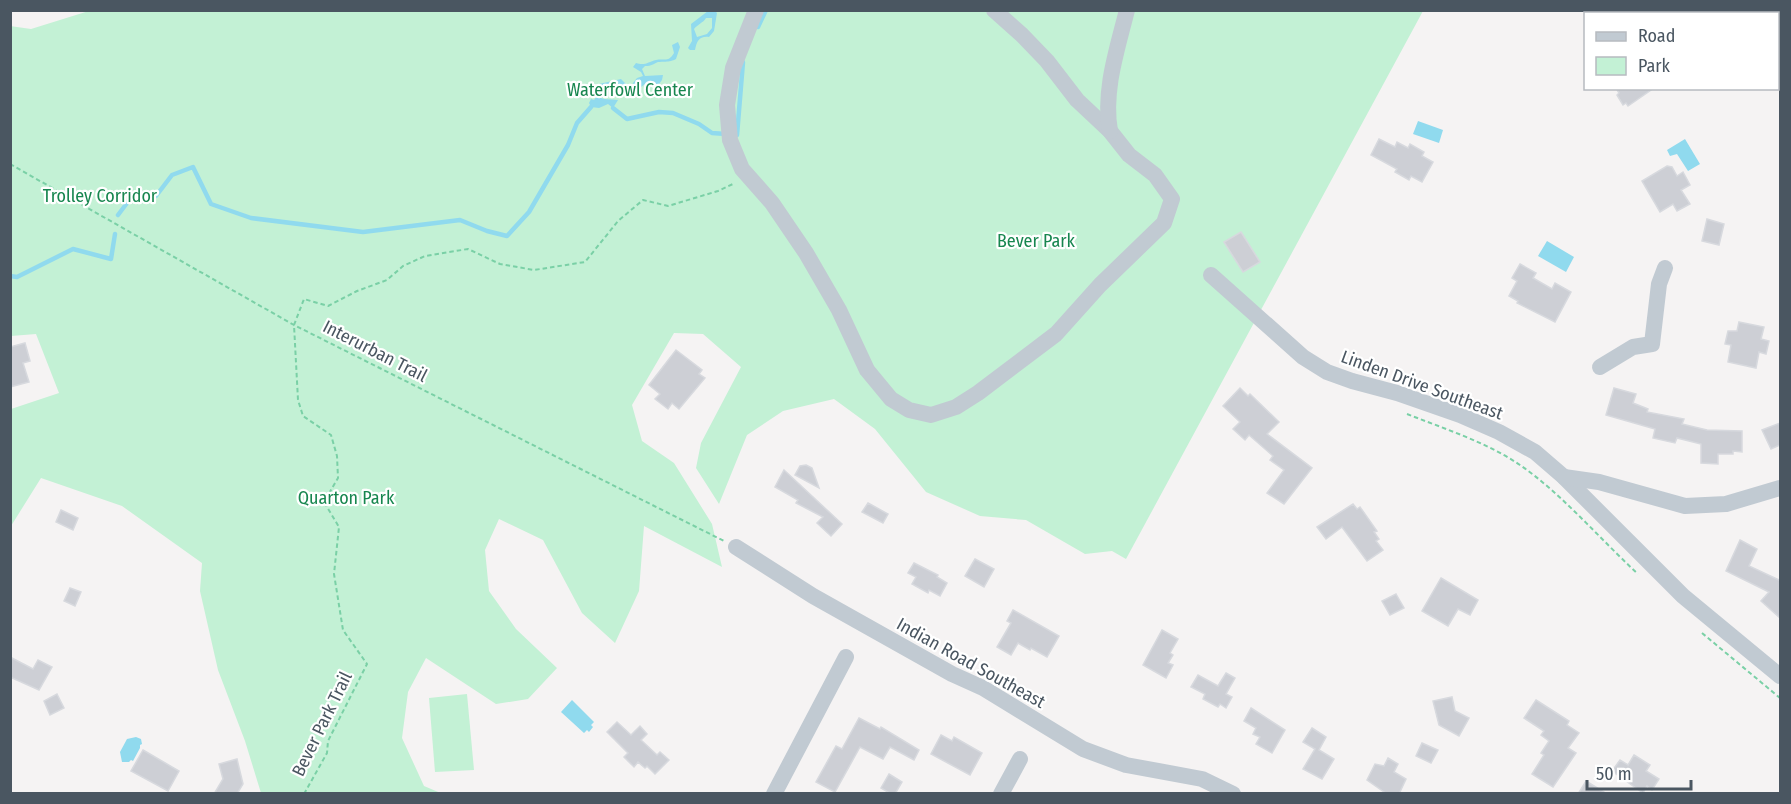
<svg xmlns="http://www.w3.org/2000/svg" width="1791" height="804" viewBox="0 0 1791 804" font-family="'Fira Sans Condensed',sans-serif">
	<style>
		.green { fill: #c3f1d5 }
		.water { fill: #90daee; fill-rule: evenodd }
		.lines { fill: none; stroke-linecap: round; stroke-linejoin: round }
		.stream { stroke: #90daee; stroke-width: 4.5 }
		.building { fill: #cdcfd5; stroke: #d7d9de; stroke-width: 1.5 }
		.path { stroke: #7ad0a6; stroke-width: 2; stroke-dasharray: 4.5 3; stroke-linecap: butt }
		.minor { stroke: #c1cad2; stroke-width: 16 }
		.labels { text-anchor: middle; stroke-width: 4.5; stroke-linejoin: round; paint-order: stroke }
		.park-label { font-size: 18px; fill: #17864f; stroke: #fff }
		.street-label { font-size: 18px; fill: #4a5661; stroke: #fff }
	</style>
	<rect width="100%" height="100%" fill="#f5f3f3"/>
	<!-- green -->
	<g class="green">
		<polygon points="92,10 1423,11 1126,559 1112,551 1085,554 1026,520 980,516 926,492 875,429 834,399 783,411 747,435 719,504 696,468 701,443 741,367 703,334 674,333 632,405 642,441 674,463 712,524 722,567 644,526 639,591 615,643 582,613 543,540 499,519 485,550 489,591 516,629 557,668 528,699 496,704 426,658 408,692 402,738 424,786 443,794 261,793 245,741 218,670 200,591 202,563 122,506 41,478 11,526 11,409 59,393 36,334 11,336 10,26 31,29"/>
		<polygon points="467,694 474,770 435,772 429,698"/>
	</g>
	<!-- water -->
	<g class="water">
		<path d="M708 11H715L717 13 714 31 709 37C699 36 697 41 695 50H690L688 48 692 41 691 24ZM706 18H712V28L707 34 697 37 694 29C698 24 703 23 706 18Z"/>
		<path d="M678 42 680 47 676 59C668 63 666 61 658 62 653 64 652 66 645 66L642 69 645 76 663 75 662 80 659 84H645L636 91 634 89 633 83 637 78 643 76 641 72 633 67 636 63C645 66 648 62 656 60 665 58 668 63 674 53L672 45Z"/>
		<polygon points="621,79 626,84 623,89 613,85 603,89 601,98 604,99 618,100 613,108 608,104 599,108 591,107 589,103 591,99 594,100 601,91 598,89 599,84"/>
		<polygon points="1418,121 1443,130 1439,143 1413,134"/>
		<polygon points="1685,139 1700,164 1688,171 1677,154 1670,156 1667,150"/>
		<polygon points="1547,241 1574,257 1566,272 1538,256"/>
		<polygon points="572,700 594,722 591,725 593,727 589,732 587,730 584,733 561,712"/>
		<polygon points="136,737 141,739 142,744 140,745 140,748 133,761 131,760 129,762 122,762 120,752 127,739"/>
	</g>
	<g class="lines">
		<!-- stream -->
		<g class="stream">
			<polyline points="758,27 766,10"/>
			<polyline points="613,108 627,119 659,112 673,113 699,124 712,133 726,134"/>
			<polyline points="737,135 743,62"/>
			<polyline points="118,215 133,195 156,196 172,175 193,167 211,204 251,218 363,232 460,220 487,231 507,236 529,212 568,145 577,123 591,107"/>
			<polyline points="10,276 17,277 73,249 111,259 115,234"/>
		</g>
	</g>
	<!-- building -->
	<g class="building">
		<polygon points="1616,88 1654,88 1628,106 1626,103 1623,105 1617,95 1619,93"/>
		<polygon points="1379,139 1395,147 1397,142 1408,148 1410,144 1424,152 1422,156 1433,162 1422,182 1411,176 1409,180 1395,172 1397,169 1371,155"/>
		<polygon points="1667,166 1672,167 1677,176 1683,172 1690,185 1681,190 1690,204 1677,211 1673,204 1660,212 1642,181"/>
		<polygon points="1707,219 1724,224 1719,245 1702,241"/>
		<polygon points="1241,232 1260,262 1243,272 1224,242"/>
		<polygon points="1520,264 1536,273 1533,278 1552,289 1555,283 1571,292 1555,322 1517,303 1518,301 1509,296 1517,281 1512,278"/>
		<polygon points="1739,322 1764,327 1761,339 1769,341 1766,354 1759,352 1756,368 1728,362 1731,345 1725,344 1728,331 1737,331"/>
		<polygon points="25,343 30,361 23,363 29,382 10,387 10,347"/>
		<polygon points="676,350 702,370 699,374 705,378 679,409 672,403 668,409 655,399 660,394 649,385"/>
		<polygon points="1240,388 1248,396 1250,394 1279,422 1267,434 1312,468 1284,504 1267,493 1284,470 1270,460 1273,456 1249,435 1245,440 1233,429 1240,422 1223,406"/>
		<polygon points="1614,388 1636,394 1633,403 1648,409 1647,412 1684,419 1682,424 1707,430 1742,431 1742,452 1733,451 1733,454 1718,454 1718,464 1701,463 1701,444 1677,438 1675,443 1653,438 1655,429 1606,415"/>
		<polygon points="1780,423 1780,445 1771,449 1762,430"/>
		<polygon points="806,465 812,468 819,488 795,475 800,466"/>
		<polygon points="784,470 842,524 831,536 817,523 823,517 796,503 798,500 775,487"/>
		<polygon points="868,503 888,514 883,523 862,512"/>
		<polygon points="1353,504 1357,509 1360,507 1377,531 1374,532 1379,539 1376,541 1383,550 1367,561 1342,527 1326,539 1317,527"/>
		<polygon points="61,510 78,518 73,530 56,522"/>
		<polygon points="1740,540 1757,549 1749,566 1779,580 1780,578 1780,618 1761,601 1769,592 1726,571"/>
		<polygon points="975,559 994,569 984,587 965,576"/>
		<polygon points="914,563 938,575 937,577 947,583 940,596 929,590 928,593 912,584 916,577 908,573"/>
		<polygon points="1441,578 1478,600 1470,615 1458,609 1448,626 1422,611"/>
		<polygon points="70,588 81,592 75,606 64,601"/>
		<polygon points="1396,594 1404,608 1390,615 1382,601"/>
		<polygon points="1013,610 1059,636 1047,657 1031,648 1030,650 1018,643 1011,655 997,647 1011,623 1007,621"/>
		<polygon points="1162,630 1178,639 1170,653 1173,655 1168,663 1173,665 1166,678 1143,665"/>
		<polygon points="10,657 33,669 38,660 52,667 39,690 10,677"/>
		<polygon points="1226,673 1235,678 1226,694 1232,697 1226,708 1220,704 1218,707 1203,699 1205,694 1191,687 1198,675 1218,686"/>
		<polygon points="57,694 64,708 50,715 44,701"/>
		<polygon points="1452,697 1455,711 1469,718 1459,736 1439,725 1433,701"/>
		<polygon points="1536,700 1569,721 1567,725 1579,733 1568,748 1576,753 1553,787 1532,774 1544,755 1541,753 1549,741 1541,735 1544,731 1524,718"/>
		<polygon points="1251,708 1285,730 1272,753 1256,744 1260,737 1253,734 1256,728 1244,721"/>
		<polygon points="859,718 880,729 881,727 919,750 914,760 890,747 883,759 860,747 835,792 816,782 836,746 842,749"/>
		<polygon points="617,722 631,735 640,726 647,734 641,740 657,755 660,752 669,760 655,774 647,766 645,768 638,762 634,767 624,757 628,753 607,732"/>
		<polygon points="1312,728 1326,737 1319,750 1334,759 1322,779 1303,769 1315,749 1303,742"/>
		<polygon points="941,735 952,741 954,737 982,753 970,775 931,754"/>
		<polygon points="1422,743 1438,750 1431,763 1416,756"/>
		<polygon points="143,750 179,771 168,791 131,771"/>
		<polygon points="1634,755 1650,765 1646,771 1659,779 1652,790 1647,786 1643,793 1612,771 1620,760 1628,765"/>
		<polygon points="1388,758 1398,764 1394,772 1406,779 1399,794 1387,794 1367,780 1375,764 1384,766"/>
		<polygon points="237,759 243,784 237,794 214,794 223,779 219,764"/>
		<polygon points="889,774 902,782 895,794 891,794 881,788"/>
		<polygon points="1586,781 1607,794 1578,794"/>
	</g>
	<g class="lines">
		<!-- path -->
		<g class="path">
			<polyline points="10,164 294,325 724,541"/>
			<path d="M1407 414C1445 429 1486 442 1520 465 1562 494 1600 539 1638 574"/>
			<polyline points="1702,633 1780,698"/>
			<polyline points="304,794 327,753 328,741 367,664 343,630 334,574 339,527 324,502 338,478 337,456 331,435 303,416 298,400 294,325 304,299 328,306 357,291 387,280 403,266 425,256 468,249 500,264 534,270 585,262 618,221 643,200 668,206 718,191 735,183"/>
		</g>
		<!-- minor -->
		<g class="minor">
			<polyline points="756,10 733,68 727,105 730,140 742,169 772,203 806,253 839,310 867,370 891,399 909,410 931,415 956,407 978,393 1056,334 1100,285 1164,223 1172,199 1155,175 1129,155 1110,131 1077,100 1047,61 1022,35 994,10"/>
			<polyline points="1778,14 1780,18"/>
			<path d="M1110 131C1103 91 1117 50 1127 10"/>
			<polyline points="1211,275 1303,357 1327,372 1352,381 1397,393 1460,415 1499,432 1535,452 1564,477 1683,596 1780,676"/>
			<polyline points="1600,367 1633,347 1652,344 1659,284 1665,268"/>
			<polyline points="1564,477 1599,482 1685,506 1726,504 1780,488"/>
			<polyline points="736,547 813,596 952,674 983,688 1083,749 1126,765 1202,779 1233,794"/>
			<polyline points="774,794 846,657"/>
			<polyline points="1001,794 1020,759"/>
		</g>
	</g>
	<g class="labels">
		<!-- park labels -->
		<g class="park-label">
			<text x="630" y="96">Waterfowl Center</text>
			<text x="100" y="202">Trolley Corridor</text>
			<text x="1036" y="247">Bever Park</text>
			<text x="346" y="504">Quarton Park</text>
		</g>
		<!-- street labels -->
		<g class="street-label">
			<text transform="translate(375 351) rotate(27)" y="6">Interurban Trail</text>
			<text transform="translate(1422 385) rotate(20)" y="6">Linden Drive Southeast</text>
			<text transform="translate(971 663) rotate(29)" y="6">Indian Road Southeast</text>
			<text transform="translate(322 724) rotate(-64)" y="6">Bever Park Trail</text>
		</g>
	</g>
	<!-- border -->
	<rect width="1791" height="804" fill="none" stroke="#4a5661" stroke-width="24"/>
	<!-- legend -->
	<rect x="1584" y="12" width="195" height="78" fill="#ffffff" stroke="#b7bbc0" stroke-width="1.5"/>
	<rect x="1596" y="32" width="30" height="9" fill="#c1cad2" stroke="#b7bbc0" stroke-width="1.5"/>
	<text x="1638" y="42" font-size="18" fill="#4a5661">Road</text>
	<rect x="1596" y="57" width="30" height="18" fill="#c3f1d5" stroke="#b7bbc0" stroke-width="1.5"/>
	<text x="1638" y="72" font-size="18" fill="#4a5661">Park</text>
	<!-- scale -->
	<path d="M1587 780v9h104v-9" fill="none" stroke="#4a5661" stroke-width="3"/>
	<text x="1596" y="780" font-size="18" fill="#4a5661" stroke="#ffffff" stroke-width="4.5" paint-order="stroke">50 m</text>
</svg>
